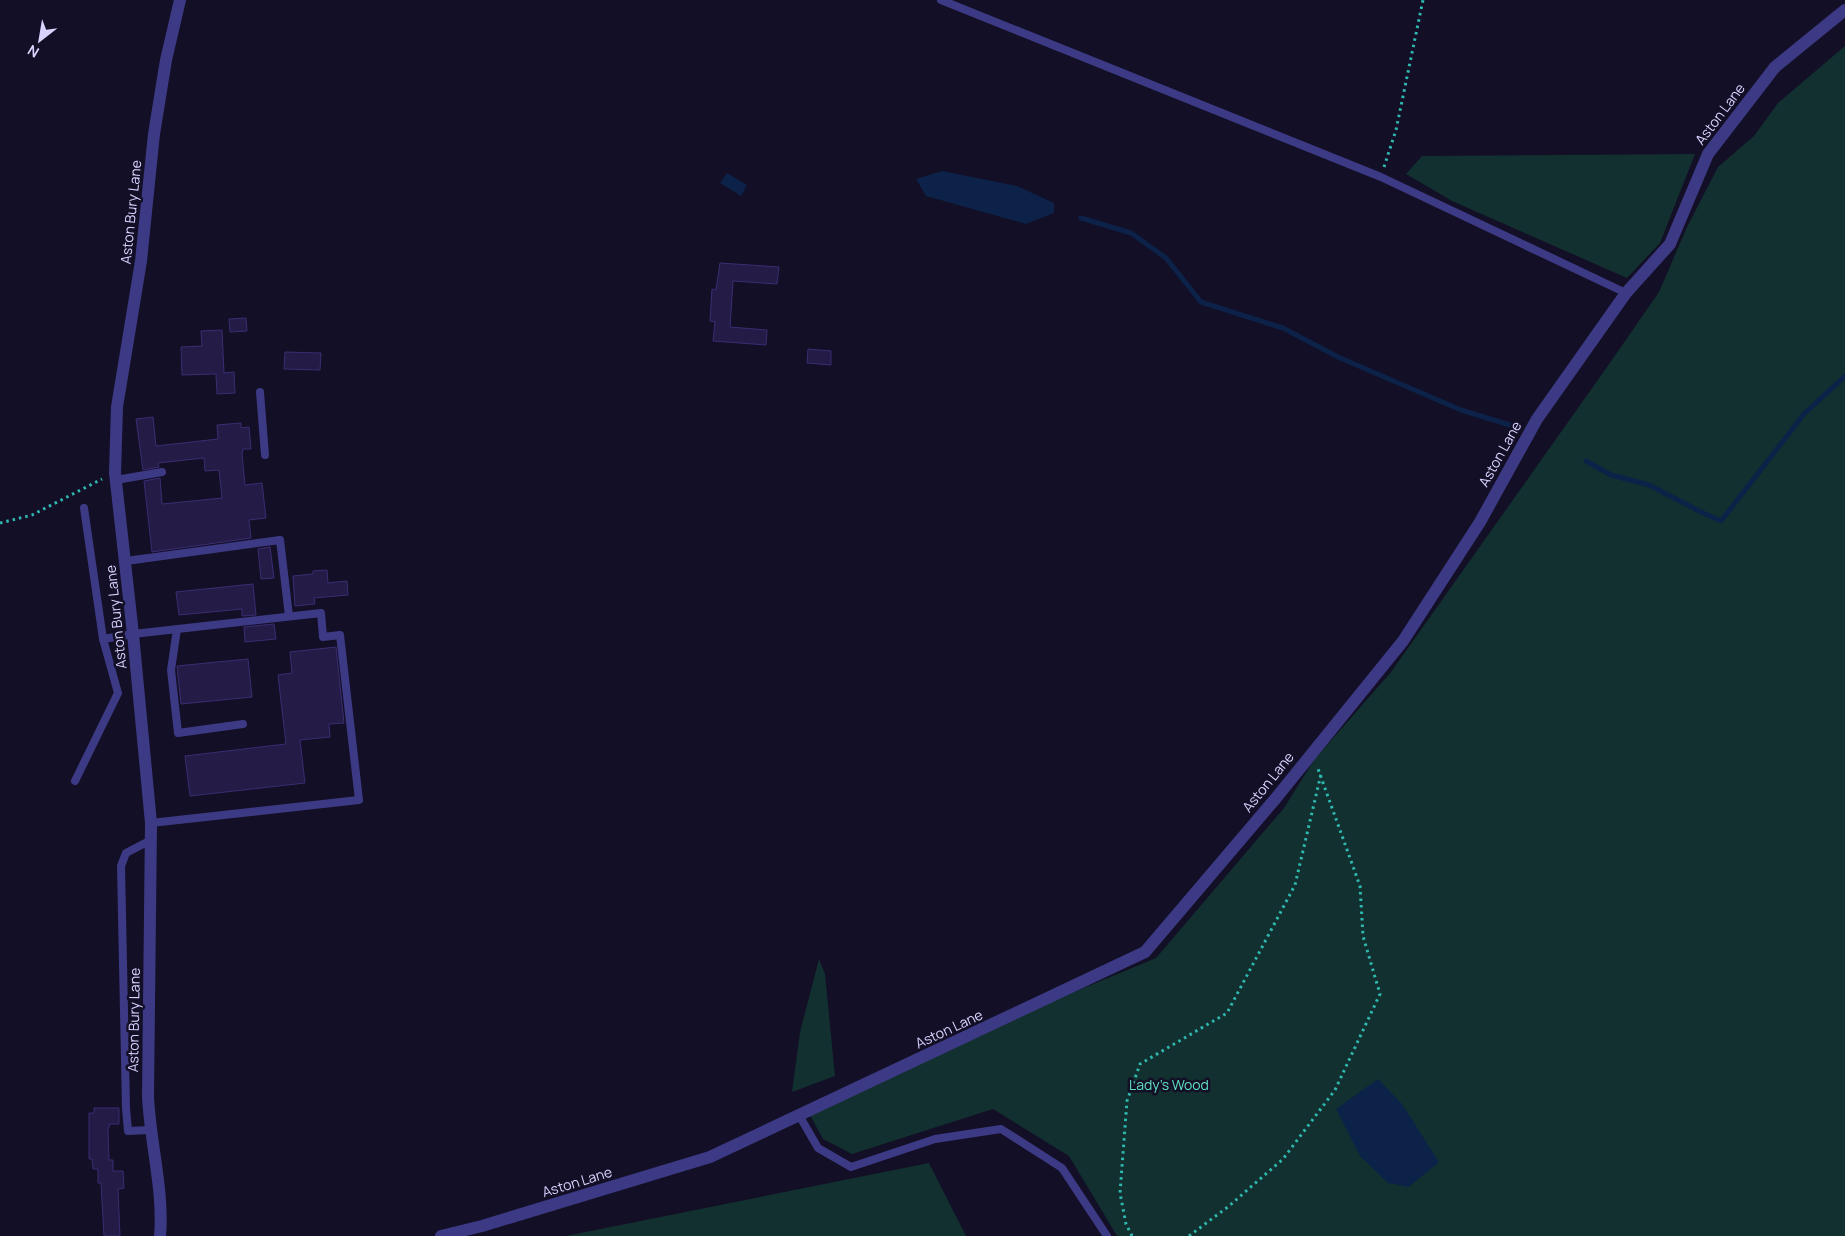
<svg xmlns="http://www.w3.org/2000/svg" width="1845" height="1236" viewBox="0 0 1845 1236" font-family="Manrope,sans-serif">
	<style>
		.green { fill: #12302f }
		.water { fill: #0c2248 }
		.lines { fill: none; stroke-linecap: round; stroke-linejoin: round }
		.stream { stroke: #0c2248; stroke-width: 5 }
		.building { fill: #241b47; stroke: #3b2d73 }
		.path { stroke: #2fb8b0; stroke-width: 3; stroke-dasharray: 2.5 4; stroke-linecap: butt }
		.service { stroke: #3d3a85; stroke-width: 8 }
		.minor { stroke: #3d3a85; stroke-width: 12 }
		.labels { text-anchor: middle; stroke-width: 5; stroke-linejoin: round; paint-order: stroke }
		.street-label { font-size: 14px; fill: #d9d4ff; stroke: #130f26 }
		.park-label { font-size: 14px; fill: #5fe0c0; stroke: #130f26 }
	</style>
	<rect width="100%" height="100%" fill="#130f26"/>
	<!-- green -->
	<g class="green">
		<polygon points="1845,46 1845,1236 1117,1236 1069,1156 993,1109 852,1154 823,1139 810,1115 1028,1011 1156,958 1284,808 1314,760 1391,672 1607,367 1659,292 1687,227 1718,167 1754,136 1778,103"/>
		<polygon points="1695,154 1660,243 1627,278 1452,201 1406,174 1422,156"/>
		<polygon points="819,959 825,974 835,1076 792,1092 800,1032"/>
		<polygon points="929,1163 966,1236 566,1236"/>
	</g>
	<!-- water -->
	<g class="water">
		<polygon points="942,171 1017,186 1054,203 1054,213 1026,224 926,196 916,179"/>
		<polygon points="727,173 747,185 741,196 720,183"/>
		<polygon points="1378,1079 1402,1104 1439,1162 1409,1187 1388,1183 1360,1156 1336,1109"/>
	</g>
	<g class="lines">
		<!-- stream -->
		<g class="stream">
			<polyline points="1081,218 1131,233 1166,258 1201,302 1283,328 1338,357 1461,410 1510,425"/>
			<polyline points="1586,461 1611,475 1649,485 1703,513 1721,521 1804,414 1845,376"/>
		</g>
	</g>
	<!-- building -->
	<g class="building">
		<polygon points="720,263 779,267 777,284 733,281 730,327 767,330 766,345 713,341 715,322 710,321 712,289 716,290"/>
		<polygon points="246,318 247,331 230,332 229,319"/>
		<polygon points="222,330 224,373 234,372 235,393 217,394 216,374 182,375 181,347 202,346 201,331"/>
		<polygon points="808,349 831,351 831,365 807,363"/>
		<polygon points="285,352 321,353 320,370 284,369"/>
		<polygon points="153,417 156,446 218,439 217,425 241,423 241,428 249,427 251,449 243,449 242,454 245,485 262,483 266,518 249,520 251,538 152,552 144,481 160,478 162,504 222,498 219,470 205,471 204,458 158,463 159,467 143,470 136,419"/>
		<polygon points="270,547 274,578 261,579 258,549"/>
		<polygon points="327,570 328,583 347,581 348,595 314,598 315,604 295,606 293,576 313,574 313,571"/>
		<polygon points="253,584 256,615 242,616 242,609 179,615 176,592"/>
		<polygon points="274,624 276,639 245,642 244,627"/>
		<polygon points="336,647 344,723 329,724 330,737 300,740 305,783 190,796 185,756 286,744 278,675 292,673 290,652"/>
		<polygon points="248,659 252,697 181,704 177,666"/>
		<polygon points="94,1108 119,1108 119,1124 110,1124 108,1130 109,1160 113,1160 113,1171 123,1171 124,1188 118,1189 120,1236 104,1236 101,1183 98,1183 98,1169 93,1169 92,1159 89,1159 89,1113 94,1113"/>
	</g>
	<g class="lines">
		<!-- path -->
		<g class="path">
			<polyline points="1384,167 1396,130 1423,0"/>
			<polyline points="0,523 32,515 102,479"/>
			<polyline points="1132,1236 1126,1224 1120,1193 1127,1101 1140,1064 1227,1013 1295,885 1321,774"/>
			<polyline points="1189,1236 1229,1206 1283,1159 1335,1090 1380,994 1363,936 1360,886 1317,766"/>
		</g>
		<!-- service -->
		<g class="service">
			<polyline points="941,0 1381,177 1626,293"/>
			<polyline points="260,392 265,455"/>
			<polyline points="116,480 162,472"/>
			<polyline points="126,561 280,540 289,616"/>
			<polyline points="177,629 171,670 178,733 243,724"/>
			<polyline points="103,639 133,634 321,613 323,637 340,635 359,800 151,823"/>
			<polyline points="75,781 118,693 103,639 84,508"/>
			<polyline points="799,1115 818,1148 851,1167 935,1139 1001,1129 1062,1168 1107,1236"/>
			<polyline points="149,1130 128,1131 126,1108 121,866 126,853 151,840"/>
		</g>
		<!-- minor -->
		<g class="minor">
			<path d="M160 1236C164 1190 150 1143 148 1096L151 823 133 634 115 473 117 407 141 261 154 134 166 60 180 0"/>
			<polyline points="441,1236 482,1226 710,1157 1145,952 1276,798 1403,641 1480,522 1537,419 1626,293 1670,244 1708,154 1775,67 1845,10"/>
		</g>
	</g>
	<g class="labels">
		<!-- street labels -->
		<g class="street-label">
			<text transform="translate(1720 114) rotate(-53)" y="5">Aston Lane</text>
			<text transform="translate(131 212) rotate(-84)" y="5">Aston Bury Lane</text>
			<text transform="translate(1500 454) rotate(-61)" y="5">Aston Lane</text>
			<text transform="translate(116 617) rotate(-96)" y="5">Aston Bury Lane</text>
			<text transform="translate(1268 782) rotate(-51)" y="5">Aston Lane</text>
			<text transform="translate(134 1020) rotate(-89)" y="5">Aston Bury Lane</text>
			<text transform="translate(949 1029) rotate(-25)" y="5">Aston Lane</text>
			<text transform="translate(577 1182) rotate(-17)" y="5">Aston Lane</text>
		</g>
		<!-- park labels -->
		<g class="park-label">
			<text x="1169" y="1090">Lady's Wood</text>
		</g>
	</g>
	<!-- north arrow -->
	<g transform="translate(40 40) rotate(211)" stroke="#130f26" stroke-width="4" paint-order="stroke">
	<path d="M0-4L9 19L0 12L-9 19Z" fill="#d9d4ff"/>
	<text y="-8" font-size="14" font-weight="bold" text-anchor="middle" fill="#d9d4ff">N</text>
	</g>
</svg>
